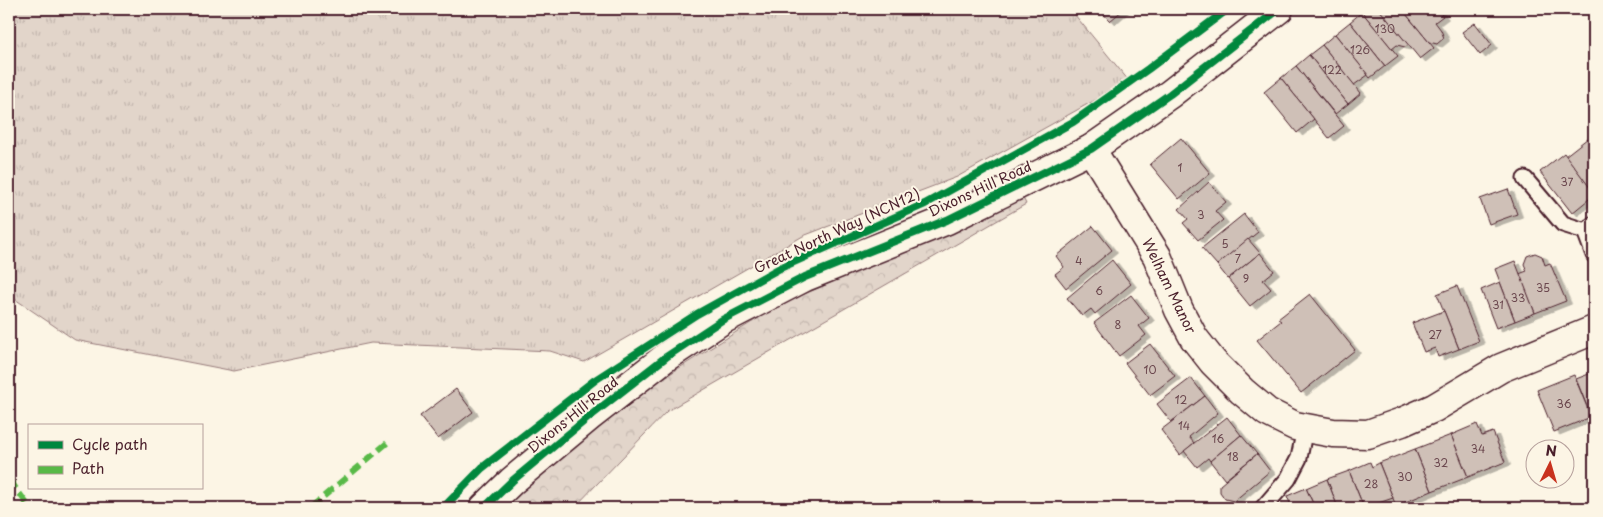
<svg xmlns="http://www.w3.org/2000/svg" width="1603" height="517" viewBox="0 0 1603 517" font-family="'Playpen Sans',sans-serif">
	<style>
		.grass { fill: url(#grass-tufts); stroke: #967a7a }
		.forest { fill: url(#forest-crowns); stroke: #967a7a }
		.building { fill: #cfc0b7; stroke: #4a1f2b; filter: url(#shadow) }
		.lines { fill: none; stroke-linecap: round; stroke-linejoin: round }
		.service-casing { stroke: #4a1f2b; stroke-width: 19 }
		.minor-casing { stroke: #4a1f2b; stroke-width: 31 }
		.tertiary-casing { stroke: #4a1f2b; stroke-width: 31 }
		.service { stroke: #fcf5e5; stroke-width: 15 }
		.minor { stroke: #fcf5e5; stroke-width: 28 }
		.tertiary { stroke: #fcf5e5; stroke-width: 28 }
		.quiet { stroke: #58b947; stroke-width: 6; stroke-dasharray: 12 6; stroke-linecap: butt }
		.cycleway-casing { stroke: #fcf5e5; stroke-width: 11 }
		.cycleway { stroke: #00873e; stroke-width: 8 }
		.labels { text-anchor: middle; stroke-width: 4; stroke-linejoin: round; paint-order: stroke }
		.number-label { font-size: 11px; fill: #6b474e }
		.street-label { font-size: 14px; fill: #4a1f2b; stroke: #fcf5e5 }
	</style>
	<defs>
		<pattern id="grass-tufts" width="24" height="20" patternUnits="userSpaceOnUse" patternTransform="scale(1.25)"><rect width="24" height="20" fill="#e2d5ca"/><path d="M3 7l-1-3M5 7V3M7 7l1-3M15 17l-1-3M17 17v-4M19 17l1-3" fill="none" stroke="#c3b6ae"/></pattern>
		<pattern id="forest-crowns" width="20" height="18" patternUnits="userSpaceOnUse" patternTransform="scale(1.25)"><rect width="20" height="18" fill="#e2d5ca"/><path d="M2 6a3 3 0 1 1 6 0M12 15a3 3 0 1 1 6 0" fill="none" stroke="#c3b6ae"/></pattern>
		<filter id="shadow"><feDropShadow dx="5.5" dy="3" stdDeviation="0" flood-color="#0004"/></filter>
	</defs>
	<rect width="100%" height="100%" fill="#fcf5e5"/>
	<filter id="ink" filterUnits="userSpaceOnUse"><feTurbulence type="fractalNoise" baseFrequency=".02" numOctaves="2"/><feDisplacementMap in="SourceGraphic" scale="10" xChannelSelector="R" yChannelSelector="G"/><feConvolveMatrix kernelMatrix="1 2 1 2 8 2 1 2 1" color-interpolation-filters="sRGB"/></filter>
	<g filter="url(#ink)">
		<!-- grass -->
		<polygon class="grass" points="9,9 1070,9 1129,81 957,177 803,236 584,362 550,351 371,343 234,371 75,340 9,295"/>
		<!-- forest -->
		<polygon class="forest" points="1020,192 1026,204 667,411 574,508 500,508 630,399 779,305 910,248"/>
		<!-- building -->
		<g class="building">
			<polygon points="1099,9 1124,9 1110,21"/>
			<polygon points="1367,9 1379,9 1409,45 1405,47 1397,45 1392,49 1362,12"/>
			<polygon points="1379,9 1402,9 1434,48 1420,59"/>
			<polygon points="1402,9 1437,9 1443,16 1435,22 1441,30 1444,38 1437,44 1429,42"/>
			<polygon points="1362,12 1398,56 1385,66 1350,22"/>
			<polygon points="1350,22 1385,66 1370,78 1335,34"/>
			<polygon points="1475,23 1492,45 1480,55 1462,32"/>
			<polygon points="1335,34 1368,75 1354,85 1322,45"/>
			<polygon points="1322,45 1361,93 1348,104 1309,55"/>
			<polygon points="1309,55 1348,104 1335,114 1296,66"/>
			<polygon points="1296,66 1344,126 1329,138 1281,78"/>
			<polygon points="1281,78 1314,119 1297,133 1264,92"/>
			<polygon points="1181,138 1210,173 1179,199 1150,164"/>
			<polygon points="1588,138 1594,146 1594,193 1565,156"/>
			<polygon points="1564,153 1594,193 1594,195 1572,213 1540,172"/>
			<polygon points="1209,182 1226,202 1215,211 1223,220 1198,240 1183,223 1188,219 1179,209"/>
			<polygon points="1508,189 1517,214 1489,224 1480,199"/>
			<polygon points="1244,214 1258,232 1217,265 1202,248"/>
			<polygon points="1093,226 1112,250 1066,288 1055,274 1064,267 1056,256"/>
			<polygon points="1248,239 1260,253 1228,279 1217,265"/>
			<polygon points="1260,253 1274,271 1263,280 1271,289 1250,306 1228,279"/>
			<polygon points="1535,253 1542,256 1545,265 1550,263 1566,301 1535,313 1519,274 1527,271 1524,264 1527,256"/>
			<polygon points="1112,260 1131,284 1095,314 1091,309 1082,316 1067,298"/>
			<polygon points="1515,261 1535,313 1515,321 1495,269"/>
			<polygon points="1500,282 1515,321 1496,328 1481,290"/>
			<polygon points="1457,286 1479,341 1459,349 1437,294"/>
			<polygon points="1310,294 1355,350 1301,393 1257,340 1281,321 1278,319"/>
			<polygon points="1131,295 1149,318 1139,326 1146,335 1119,356 1094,323"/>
			<polygon points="1444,311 1459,349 1438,357 1435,348 1424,352 1412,323"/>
			<polygon points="1150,344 1175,376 1150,395 1125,363"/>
			<polygon points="1594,372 1594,420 1593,421 1576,379"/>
			<polygon points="1574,375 1591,417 1554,432 1537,390"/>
			<polygon points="1191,378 1205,396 1171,422 1157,404"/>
			<polygon points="456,389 473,412 438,439 420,416"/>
			<polygon points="1205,396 1218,413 1189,437 1194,443 1180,455 1161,430"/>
			<polygon points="1227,417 1241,435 1210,461 1208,458 1197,467 1184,451"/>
			<polygon points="1477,424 1482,436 1493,432 1505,462 1468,477 1451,435"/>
			<polygon points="1241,435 1257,454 1225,480 1210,461"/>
			<polygon points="1451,435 1468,477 1432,491 1415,449"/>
			<polygon points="1415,449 1432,491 1396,506 1379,463"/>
			<polygon points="1257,454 1270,471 1234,501 1225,499 1220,492 1220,485"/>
			<polygon points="1370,462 1372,467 1379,463 1393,498 1364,508 1349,471"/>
			<polygon points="1349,471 1364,508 1338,508 1327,479"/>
			<polygon points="1327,479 1338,508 1315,508 1306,488"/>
			<polygon points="1306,488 1315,508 1292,508 1287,496"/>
		</g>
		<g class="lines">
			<defs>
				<g id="service">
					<polyline points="1525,179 1563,224 1585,231"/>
					<polyline points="1594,224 1585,231 1594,255"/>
					<polyline points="1263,508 1288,479 1299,458 1305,428"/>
				</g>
				<polyline id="minor" points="1091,149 1157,256 1179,310 1194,338 1213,362 1242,391 1267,412 1295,426 1333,433 1368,434 1402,422 1434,408 1501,368 1594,330"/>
				<polyline id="tertiary" points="484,508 512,481 589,417 666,357 722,320 805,277 947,220 1091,149 1170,94 1279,9"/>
			</defs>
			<!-- service casing -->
			<use href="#service" class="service-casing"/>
			<!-- minor casing -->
			<use href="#minor" class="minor-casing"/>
			<!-- tertiary casing -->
			<use href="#tertiary" class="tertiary-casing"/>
			<!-- service -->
			<use href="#service" class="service"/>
			<!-- minor -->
			<use href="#minor" class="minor"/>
			<!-- tertiary -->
			<use href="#tertiary" class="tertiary"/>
			<!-- quiet -->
			<g class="quiet">
				<polyline points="9,479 30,508"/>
				<polyline points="310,508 387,443"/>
			</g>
			<defs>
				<g id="cycleway">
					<polyline points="443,508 482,468 595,380 697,314 780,268 925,204 1073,122 1148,69 1228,9"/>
					<polyline points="484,508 512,481 589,417 666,357 722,320 805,277 947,220 1091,149 1170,94 1279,9"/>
				</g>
			</defs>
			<!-- cycleway casing -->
			<use href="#cycleway" class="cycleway-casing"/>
			<!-- cycleway -->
			<use href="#cycleway" class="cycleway"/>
		</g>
	</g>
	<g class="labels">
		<!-- number labels -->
		<g class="number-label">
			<text x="1385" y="33">130</text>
			<text x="1360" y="54">126</text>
			<text x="1332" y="74">122</text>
			<text x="1180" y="172">1</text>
			<text x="1567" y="186">37</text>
			<text x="1201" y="219">3</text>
			<text x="1225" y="248">5</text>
			<text x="1238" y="263">7</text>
			<text x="1079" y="265">4</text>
			<text x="1246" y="283">9</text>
			<text x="1543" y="292">35</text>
			<text x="1099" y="295">6</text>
			<text x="1518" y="302">33</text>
			<text x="1498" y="309">31</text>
			<text x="1118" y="329">8</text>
			<text x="1435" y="339">27</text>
			<text x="1150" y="374">10</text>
			<text x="1181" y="404">12</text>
			<text x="1564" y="408">36</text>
			<text x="1184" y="430">14</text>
			<text x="1218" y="443">16</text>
			<text x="1478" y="453">34</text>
			<text x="1233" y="461">18</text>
			<text x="1441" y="467">32</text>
			<text x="1405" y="481">30</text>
			<text x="1371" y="488">28</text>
		</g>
		<!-- street labels -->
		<g class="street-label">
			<text transform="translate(980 189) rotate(-25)" y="5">Dixons Hill Road</text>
			<text transform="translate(837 231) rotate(-25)" y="5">Great North Way (NCN12)</text>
			<text transform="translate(1169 286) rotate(64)" y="5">Welham Manor</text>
			<text transform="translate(573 415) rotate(-39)" y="5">Dixons Hill Road</text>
		</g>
	</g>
	<!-- margin -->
	<rect width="1603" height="517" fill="none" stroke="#fcf5e5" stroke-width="30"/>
	<rect x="15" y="15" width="1573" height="487" fill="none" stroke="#4a1f2b" stroke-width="2" filter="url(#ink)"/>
	<!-- legend -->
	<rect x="28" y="424" width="175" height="65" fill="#fcf5e5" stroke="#b59f9b"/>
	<rect x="38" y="441" width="25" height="8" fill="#00873e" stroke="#b59f9b"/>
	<text x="72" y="450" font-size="15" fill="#4a1f2b">Cycle path</text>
	<rect x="38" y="466" width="25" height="8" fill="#58b947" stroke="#b59f9b"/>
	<text x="72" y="474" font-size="15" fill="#4a1f2b">Path</text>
	<!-- north arrow -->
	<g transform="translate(1550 464) rotate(5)"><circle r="24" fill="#fcf5e5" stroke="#b59f9b"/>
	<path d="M0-4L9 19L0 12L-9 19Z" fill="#c8321e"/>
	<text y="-8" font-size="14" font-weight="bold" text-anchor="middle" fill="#4a1f2b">N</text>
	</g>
</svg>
